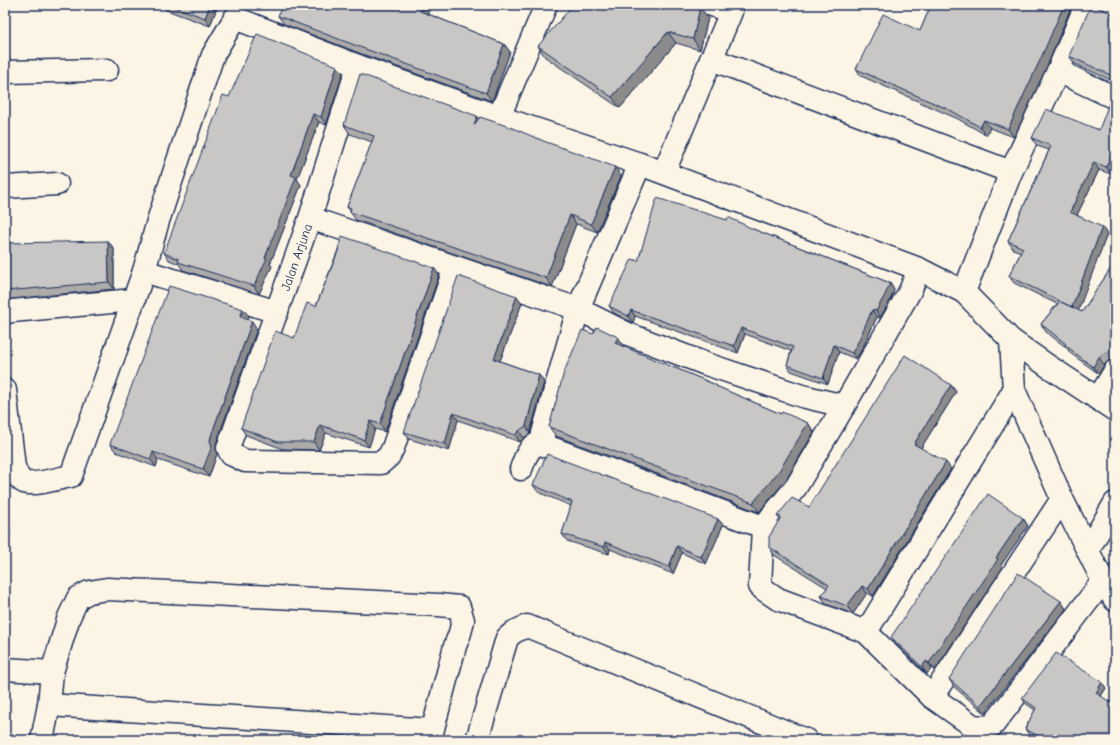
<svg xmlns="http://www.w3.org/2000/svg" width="1120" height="745" viewBox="0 0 1120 745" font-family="'Comic Neue',sans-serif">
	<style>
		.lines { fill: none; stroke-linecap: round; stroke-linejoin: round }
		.minor-casing { stroke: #1b2f5e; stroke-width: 25 }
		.minor { stroke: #fcf5e5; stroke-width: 22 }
		.wall { fill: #acabaa; stroke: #1b2f5e }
		.shaded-wall { fill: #8c8b8b; stroke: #1b2f5e }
		.building { fill: #c8c7c6; stroke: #1b2f5e }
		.labels { text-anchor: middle; stroke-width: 3; stroke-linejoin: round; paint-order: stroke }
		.street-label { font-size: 13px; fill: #1b2f5e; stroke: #fcf5e5 }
	</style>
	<rect width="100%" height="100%" fill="#fcf5e5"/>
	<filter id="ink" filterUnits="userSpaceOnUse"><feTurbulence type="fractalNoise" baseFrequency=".025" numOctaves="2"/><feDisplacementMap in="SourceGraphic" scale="8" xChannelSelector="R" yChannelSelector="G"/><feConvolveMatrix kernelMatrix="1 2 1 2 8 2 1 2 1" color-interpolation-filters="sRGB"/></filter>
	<g filter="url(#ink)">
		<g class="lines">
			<defs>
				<g id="minor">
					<polyline points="711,59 1011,172"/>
					<polyline points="1058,71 1115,98"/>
					<polyline points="5,72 107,70"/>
					<polyline points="499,117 546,5"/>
					<polyline points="664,172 731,12 712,5"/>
					<polyline points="5,187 57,184"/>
					<path id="s1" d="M310 218 455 267 393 448 389 456 381 463 245 461 231 454 228 448 310 218 358 66"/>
					<polyline points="455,267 578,309 640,164"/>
					<polyline points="919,269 910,291 844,406 796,487 763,527 760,586 763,589 778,599 866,632 932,697 973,726 985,727 993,725 1000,716 1103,581"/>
					<polyline points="144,271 277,312"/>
					<polyline points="964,292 1011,172 1058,71 1086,5"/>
					<polyline points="5,313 12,311 134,300"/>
					<path d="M5 390 14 467C16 472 19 480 24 482 33 486 60 478 71 476L144 271 158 221 213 55 235 18 358 66 499 117 640 164 919 269 964 292 1011 340 1048 366 1115 410"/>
					<polyline points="1014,390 1062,499 1103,581 1115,600"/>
					<polyline points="1098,399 1115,371"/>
					<polyline points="521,469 526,456 531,448 543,440"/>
					<polyline points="763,527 546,446 543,443 543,433 578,309 628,334 706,364 802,396 844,406"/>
					<polyline points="1088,550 1115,503"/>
					<polyline points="866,632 1014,390 1011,340"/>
					<polyline points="5,669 52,672"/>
					<polyline points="932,697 1062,499"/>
					<polyline points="49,705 432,730"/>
					<polyline points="42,740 49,705 52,672 69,617 78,598 89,592 107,589 439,605 459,607 463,620 460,633 455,646 430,740"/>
					<polyline points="477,740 507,638 514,632 527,626 806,740"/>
				</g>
			</defs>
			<!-- minor casing -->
			<use href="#minor" class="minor-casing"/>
			<!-- minor -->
			<use href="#minor" class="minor"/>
		</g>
		<!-- wall -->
		<g class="wall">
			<polygon points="163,5 218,5 210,26 166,10"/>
			<polygon points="931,5 1072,5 1047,66 1014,137 990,128 986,135 958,119 861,76 856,69 920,31"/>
			<polygon points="428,14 504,44 510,52 492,101 362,54 284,24 278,16"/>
			<polygon points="1115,15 1115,82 1075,64 1069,56"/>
			<polygon points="708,18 700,50 676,43 620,108 545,57 538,46"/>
			<polygon points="337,66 343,73 326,125 319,122 297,179 301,185 270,264 272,266 259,294 183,270 179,264 169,260 164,253"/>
			<polygon points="479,119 621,176 597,232 576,224 552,287 356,220 350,212 350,211 347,207 372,142 350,134 344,125"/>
			<polygon points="1099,130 1111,174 1099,170 1077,215 1107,234 1078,310 1082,312 1115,262 1115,359 1109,360 1104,365 1099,374 1070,353 1067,348 1046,332 1041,324 1057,304 1014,283 1009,276 1021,252 1013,249 1008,241 1049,150 1037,146 1032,138"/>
			<polygon points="753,229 890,283 894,290 890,301 880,318 877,317 862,349 856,359 839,352 828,384 791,371 787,365 791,351 745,334 738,353 635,316 633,323 614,313 609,306 638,261"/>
			<polygon points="108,241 114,249 114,289 11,299 5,300 5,257 9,257"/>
			<polygon points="338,249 434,268 439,275 385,432 375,429 369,447 326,433 319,450 283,449 246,435 241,428 294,338 316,306 338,250"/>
			<polygon points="522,303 500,361 539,375 544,382 530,433 524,438 520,442 458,420 449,451 409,439 404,432"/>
			<polygon points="249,316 247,320 257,329 216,444 216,449 217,454 209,477 158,460 156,467 116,452 110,444"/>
			<polygon points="593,334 618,337 624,346 624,347 716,385 718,387 781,414 808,423 814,432 786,480 759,512 556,436 549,427"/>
			<polygon points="951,385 956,392 921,448 951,469 873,596 867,593 853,614 826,604 821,596 827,588 774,555 769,547 780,520 777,516 809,507"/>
			<polygon points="533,485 718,519 723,525 706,564 682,553 673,574 610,549 609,554 567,541 562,534 571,506 538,492"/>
			<polygon points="5,486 8,491 10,534 5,534"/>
			<polygon points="1023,518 1028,526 1001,565 1003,567 935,670 932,668 927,674 925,672 897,645 891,637"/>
			<polygon points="1061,601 1066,609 985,713 954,687 949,679"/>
			<polygon points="1106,688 1101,696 1115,740 1039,740 1029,735 1025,729 1035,710 1025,703 1022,698"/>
		</g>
		<!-- shaded-wall -->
		<g class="shaded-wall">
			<polygon points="210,5 218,5 210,26 205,18"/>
			<polygon points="422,5 432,5 425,19 420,11"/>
			<polygon points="1064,5 1072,5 1047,66 1014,137 1008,129"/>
			<polygon points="700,7 708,18 700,50 693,39"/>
			<polygon points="668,32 676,43 620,108 612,97"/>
			<polygon points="504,44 510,52 492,101 486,93"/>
			<polygon points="337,66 343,73 326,125 321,117"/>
			<polygon points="313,114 319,122 297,179 301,185 270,264 272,266 259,294 254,286 265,258 291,175"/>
			<polygon points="477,116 483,125 474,125"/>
			<polygon points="984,120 990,128 986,135 980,127"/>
			<polygon points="1115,147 1115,166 1111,174 1106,167"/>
			<polygon points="1094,162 1099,170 1075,219 1070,212"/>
			<polygon points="615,167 621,176 597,232 591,224"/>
			<polygon points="570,215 576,224 552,287 546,278"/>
			<polygon points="1102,227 1107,234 1077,314 1072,307"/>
			<polygon points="108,241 114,249 114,289 109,282"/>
			<polygon points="434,268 439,275 385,432 380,424"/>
			<polygon points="890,283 894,290 890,301 880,318 876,311"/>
			<polygon points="517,296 522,303 498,366 494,359"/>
			<polygon points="243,309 249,316 245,325 240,317"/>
			<polygon points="631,310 635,316 633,323 628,316"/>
			<polygon points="872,310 877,317 862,349 856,359 852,353"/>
			<polygon points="252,321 257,329 216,444 216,449 217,454 209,477 203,469 211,436"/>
			<polygon points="741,328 745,334 738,353 734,346"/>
			<polygon points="618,337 624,346 622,352 615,343"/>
			<polygon points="834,345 839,352 828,384 823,378"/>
			<polygon points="1099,357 1104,365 1099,374 1093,367"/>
			<polygon points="539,375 544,382 530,433 526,426"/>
			<polygon points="951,385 956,392 919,451 914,444"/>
			<polygon points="453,413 458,420 449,451 445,444"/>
			<polygon points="370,421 375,429 369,447 364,440"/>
			<polygon points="808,423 814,432 786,480 759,512 753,503"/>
			<polygon points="320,425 326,433 319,450 314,442"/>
			<polygon points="519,431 524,438 520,442 515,435"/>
			<polygon points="153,452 158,460 156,467 150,459"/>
			<polygon points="946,462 951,469 873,596 868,589"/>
			<polygon points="5,486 8,491 10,534 5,526"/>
			<polygon points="1023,518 1028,526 1001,565 1003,567 935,670 929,663 996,558"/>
			<polygon points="718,519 723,525 706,564 701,557"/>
			<polygon points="605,542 610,549 609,554 604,547"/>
			<polygon points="677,546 682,553 673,574 669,567"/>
			<polygon points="862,586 867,593 853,614 847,606"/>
			<polygon points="1061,601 1066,609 985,713 980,706"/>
			<polygon points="926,661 932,668 927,674 922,667"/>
			<polygon points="1102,682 1106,688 1099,699 1096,693"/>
		</g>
		<!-- building -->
		<g class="building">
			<polygon points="169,5 210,5 205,18"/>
			<polygon points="282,5 422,5 420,11 504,44 486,93 357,46 278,16"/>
			<polygon points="573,5 695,5 700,7 693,39 668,32 612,97 538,46"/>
			<polygon points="931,5 1064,5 1041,58 1008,129 984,120 980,127 952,111 856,69 883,14 920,31"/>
			<polygon points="1091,5 1093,5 1115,15 1115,77 1069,56"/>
			<polygon points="257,34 337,66 321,117 313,114 291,175 296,177 265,258 267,258 254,286 178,262 179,259 164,253 223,95 229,97"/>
			<polygon points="360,74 477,116 474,125 480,117 510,127 546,142 580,154 615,167 591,224 570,215 546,278 350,212 351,208 347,207 374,136 344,125"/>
			<polygon points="1115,101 1115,147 1106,167 1094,162 1070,212 1102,227 1072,307 1061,302 1082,312 1115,262 1115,353 1111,351 1104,353 1099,357 1093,367 1065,345 1066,344 1041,324 1060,301 1009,276 1023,248 1008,241 1051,146 1032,138 1046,109 1099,130 1109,103"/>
			<polygon points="657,198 727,220 728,217 753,229 890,283 885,295 876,311 872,310 858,342 852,353 834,345 823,378 787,365 793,347 741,328 734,346 631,310 628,316 609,306 632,259 638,261"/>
			<polygon points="342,236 434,268 380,424 370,421 364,440 320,425 314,442 278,442 241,428 275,331 294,338 307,303 316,306 339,249 338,249"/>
			<polygon points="108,241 109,282 5,291 5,257 9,257 8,243"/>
			<polygon points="458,276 517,296 494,359 539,375 526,426 519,431 515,435 453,413 445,444 404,432"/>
			<polygon points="169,286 243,309 240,317 252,321 211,436 210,441 212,446 203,469 153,452 150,459 110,444"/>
			<polygon points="597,327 618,337 615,343 716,385 716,386 781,414 782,412 808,423 779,471 753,503 549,427 564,372 582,330 593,334"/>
			<polygon points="905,355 951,385 914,444 946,462 868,589 862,586 847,606 821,596 829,585 769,547 769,537 781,517 777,516 792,498 809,507"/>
			<polygon points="1115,385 1115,391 1112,389"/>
			<polygon points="547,454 718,519 701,557 677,546 669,567 605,542 604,547 562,534 572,502 533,485"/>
			<polygon points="988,494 1023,518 996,558 998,559 929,663 926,661 922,667 920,665 891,637"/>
			<polygon points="1115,557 1115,576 1113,575 1109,567"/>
			<polygon points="1018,573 1061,601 980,706 949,679"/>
			<polygon points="1056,653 1102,682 1096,693 1115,705 1115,740 1046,740 1025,729 1036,708 1022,698"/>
		</g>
	</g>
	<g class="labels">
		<!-- street labels -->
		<g class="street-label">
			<text dy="5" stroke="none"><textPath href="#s1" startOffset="725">Jalan Arjuna</textPath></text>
		</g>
	</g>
	<!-- margin -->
	<rect width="1120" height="745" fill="none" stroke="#fcf5e5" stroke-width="20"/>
	<rect x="10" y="10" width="1100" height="725" fill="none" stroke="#1b2f5e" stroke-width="1.5" filter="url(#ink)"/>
</svg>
